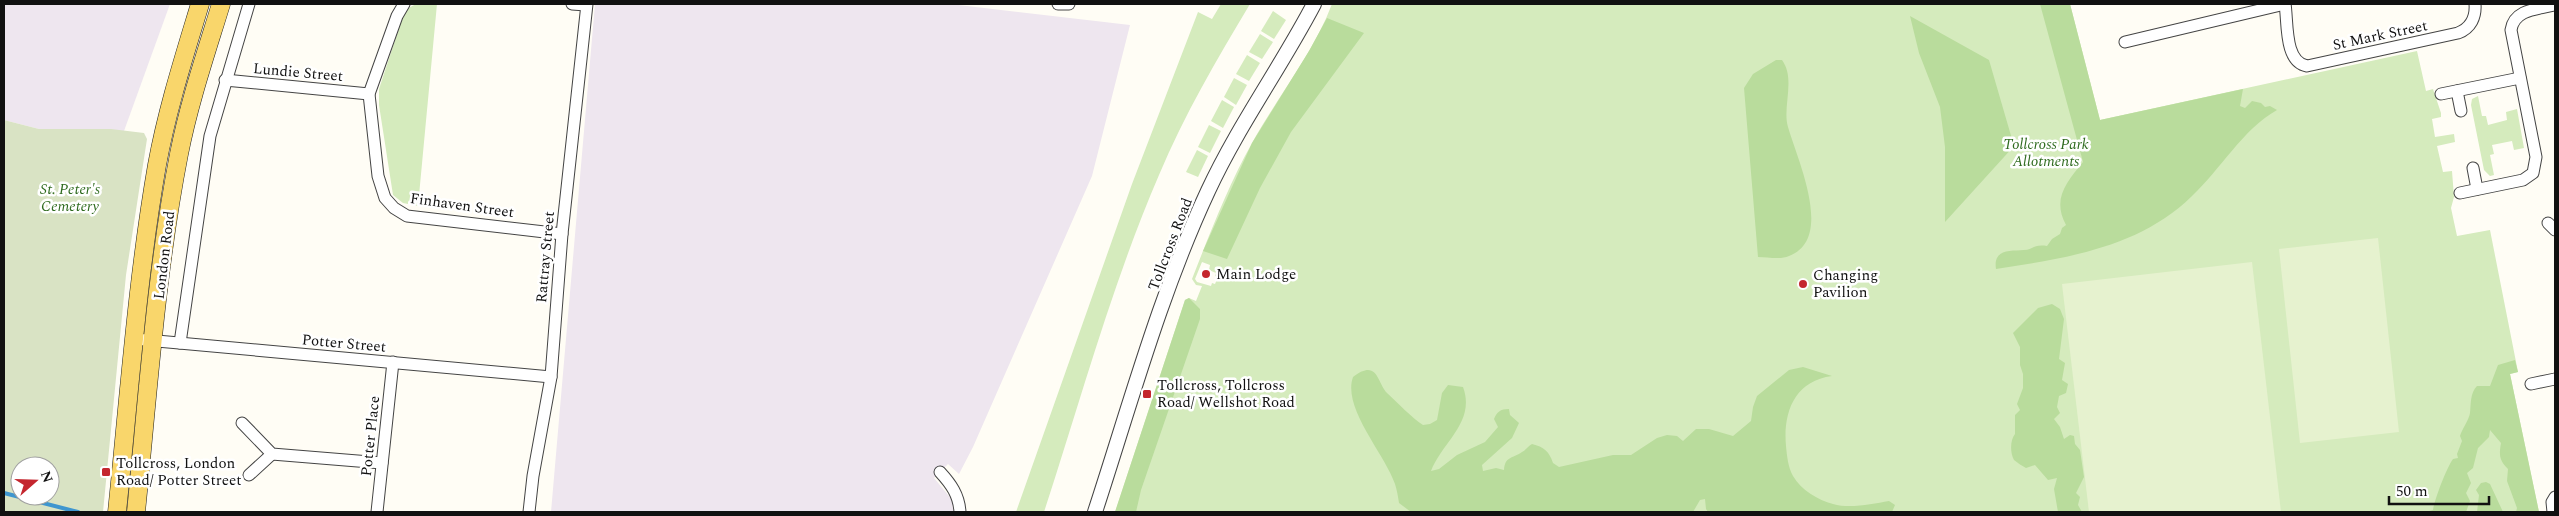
<svg xmlns="http://www.w3.org/2000/svg" width="2559" height="516" viewBox="0 0 2559 516" font-family="Spectral,serif">
	<style>
		.industrial { fill: #eee6ef }
		.green { fill: #d5ebbd; fill-rule: evenodd }
		.forest { fill: #b9dc9c }
		.cemetery { fill: #d9e3c4; fill-rule: evenodd }
		.pitch { fill: #e6f2cf }
		.lines { fill: none; stroke-linecap: round; stroke-linejoin: round }
		.stream { stroke: #3f96cf; stroke-width: 4 }
		.minor-casing { stroke: #444; stroke-width: 13 }
		.tertiary-casing { stroke: #444; stroke-width: 16 }
		.primary-casing { stroke: #222; stroke-width: 19 }
		.minor { stroke: #fff; stroke-width: 11 }
		.tertiary { stroke: #fff; stroke-width: 14 }
		.primary { stroke: #f9d66b; stroke-width: 18 }
		.poi-dot { fill: #c4262e; stroke: #fff; stroke-width: 2 }
		.labels { text-anchor: middle; stroke-width: 5; stroke-linejoin: round; paint-order: stroke }
		.street-label { font-size: 15px; fill: #111; stroke: #fff }
		.park-label { font-size: 15px; font-style: italic; fill: #2f6b1f; stroke: #fff }
		.poi-label { font-size: 15px; fill: #111; stroke: #fff; text-anchor: start }
	</style>
	<rect width="100%" height="100%" fill="#fffdf5"/>
	<!-- industrial -->
	<g class="industrial">
		<polygon points="4,4 170,4 124,131 39,129 4,120"/>
		<polygon points="595,4 950,4 1130,25 1092,176 973,447 959,474 948,464 934,478 954,502 955,509 953,512 551,512"/>
	</g>
	<!-- green -->
	<g class="green">
		<polygon points="416,4 437,4 418,206 403,203 393,195 379,105 379,89 405,10"/>
		<path d="M1221 4H1250C1217 59 1184 115 1159 175 1112 284 1081 399 1044 512H1016L1132 184 1198 12 1212 19Z"/>
		<path d="M1332 4H2070L2100 120 2417 51 2426 91 2433 89 2441 113V117L2432 119 2435 137 2454 134 2455 142 2437 146 2443 172 2452 171 2454 197 2451 208 2457 236 2490 230 2518 372 2510 374 2539 512H1115L1185 300 1189 298 1196 301 1202 286 1196 285 1192 279C1210 233 1228 186 1252 143 1278 96 1313 54 1332 4ZM1202 262 1210 265 1209 270 1216 273 1215 276 1218 277 1215 284 1212 283 1211 286 1197 282 1195 279Z"/>
		<polygon points="1273,11 1286,20 1274,39 1261,31"/>
		<polygon points="1260,34 1273,42 1262,59 1249,52"/>
		<polygon points="1247,55 1260,63 1249,81 1236,74"/>
		<polygon points="1234,78 1247,85 1236,105 1224,97"/>
		<polygon points="2478,96 2482,116 2486,116 2488,125 2507,120 2506,112 2517,109 2524,148 2514,150 2512,141 2492,145 2494,154 2490,155 2494,175 2490,176 2484,170 2471,105 2472,99"/>
		<polygon points="1222,100 1234,107 1223,128 1211,121"/>
		<polygon points="1209,125 1221,131 1210,153 1198,147"/>
		<polygon points="1197,150 1208,156 1198,177 1186,172"/>
	</g>
	<!-- forest -->
	<g class="forest">
		<path d="M2040 4H2070L2100 120 2243 89 2240 106 2245 108 2252 101 2261 103 2265 107 2270 106 2277 110C2242 130 2221 169 2192 196 2139 248 2066 258 1996 269 1993 249 2010 251 2024 250 2033 250 2033 244 2047 246L2052 239 2060 234 2062 228 2066 225C2052 199 2066 183 2083 162Z"/>
		<polygon points="1910,16 1989,60 2014,146 1945,222 1945,147 1940,107 1919,53"/>
		<polygon points="1327,18 1364,33 1291,132 1260,188 1227,259 1203,251 1252,143 1309,51"/>
		<path d="M1776 60H1782C1796 79 1782 107 1788 127 1797 159 1835 239 1789 256 1780 260 1768 257 1758 257L1744 88 1753 74Z"/>
		<polygon points="1189,298 1200,309 1200,319 1141,490 1136,512 1115,512 1185,300"/>
		<path d="M2052 304 2060 309 2064 319 2059 359 2065 363 2062 380 2068 384 2066 393 2059 396 2057 407 2060 413 2054 419 2060 427 2064 439 2070 435 2074 436 2075 444 2080 450 2084 477 2076 493 2080 497 2078 505 2082 512H2058L2054 489 2057 478 2048 480 2035 465 2026 468C2022 466 2018 463 2014 460 2010 453 2010 440 2015 434V415L2020 410 2017 404 2023 388V374L2020 365V347L2013 333 2038 308Z"/>
		<path d="M2515 360 2518 372 2510 374 2539 512H2516L2517 508 2507 481 2508 469C2499 460 2499 455 2501 443L2490 430 2489 437 2478 448 2473 468 2467 473 2471 483 2466 493 2470 501 2466 512H2425L2433 510C2435 498 2447 467 2453 459L2458 458 2457 454 2462 441 2460 436C2462 429 2469 420 2470 413 2471 404 2470 393 2477 386H2490L2498 365Z"/>
		<path d="M1803 367 1832 376C1794 381 1783 413 1786 446 1787 456 1788 467 1793 476 1801 490 1818 500 1833 504 1850 509 1872 504 1889 501L1895 505 1892 512H1708L1706 509 1705 499 1700 500 1693 512H1411L1399 503C1398 497 1397 490 1395 484 1385 454 1342 408 1353 377 1378 358 1377 383 1387 393 1397 402 1413 419 1423 425L1430 424 1437 420 1442 393 1448 385 1463 387C1476 422 1442 442 1431 471L1439 469 1457 455 1485 442 1498 427 1494 419C1497 412 1500 409 1509 409L1510 415 1519 423 1512 438 1482 465 1483 471 1496 468 1504 470C1505 456 1512 459 1522 452 1526 450 1528 446 1532 444 1544 447 1549 451 1553 463L1559 467 1613 455H1631L1657 438 1667 435 1677 436 1683 441 1696 429H1709L1733 436 1751 421 1753 407 1757 396 1789 370Z"/>
		<polygon points="2486,482 2490,484 2503,512 2477,512 2479,495 2476,490 2481,483"/>
	</g>
	<!-- cemetery -->
	<path class="cemetery" d="M4 120 39 129H111L144 133 147 139 126 275 103 512H4ZM20 466H50V496H20Z"/>
	<!-- pitch -->
	<g class="pitch">
		<polygon points="2378,238 2399,432 2300,443 2279,249"/>
		<polygon points="2252,262 2281,512 2089,512 2062,284"/>
	</g>
	<g class="lines">
		<!-- stream -->
		<polyline class="stream" points="4,493 78,512"/>
		<defs>
			<g id="minor">
				<polyline points="404,4 397,16 369,94 378,176 385,198 394,208 407,216 562,234"/>
				<polyline points="572,4 586,5"/>
				<polyline points="1058,4 1069,4"/>
				<path d="M2285 4C2288 22 2284 62 2307 66L2458 33C2471 28 2476 17 2475 4"/>
				<polyline points="2125,42 2285,4"/>
				<polyline points="225,80 369,94"/>
				<polyline points="2457,91 2461,111"/>
				<polyline points="2441,94 2520,78"/>
				<polyline points="2473,168 2477,189"/>
				<path d="M2460 193 2523 180 2533 173 2536 157 2511 30C2514 9 2538 9 2555 5"/>
				<polyline points="2548,223 2555,230"/>
				<polyline points="135,339 551,377"/>
				<polyline points="180,343 210,136 249,4"/>
				<polyline points="2531,384 2555,379"/>
				<polyline points="242,423 272,454 382,463"/>
				<path d="M940 472C951 484 959 495 960 512"/>
				<polyline points="249,475 272,454"/>
				<polyline points="377,512 393,362"/>
				<polyline points="529,512 533,476 551,377 562,234 587,4"/>
				<polyline points="2553,512 2552,502 2555,497"/>
			</g>
			<path id="tertiary" d="M1095 512C1130 405 1160 294 1208 191 1238 126 1281 67 1314 4"/>
			<g id="primary">
				<path d="M117 512C129 397 137 280 157 165 167 110 184 57 200 4"/>
				<path d="M136 512C148 393 156 272 179 154 189 103 206 53 221 4"/>
			</g>
		</defs>
		<!-- minor casing -->
		<use href="#minor" class="minor-casing"/>
		<!-- tertiary casing -->
		<use href="#tertiary" class="tertiary-casing"/>
		<!-- primary casing -->
		<use href="#primary" class="primary-casing"/>
		<!-- minor -->
		<use href="#minor" class="minor"/>
		<!-- tertiary -->
		<use href="#tertiary" class="tertiary"/>
		<!-- primary -->
		<use href="#primary" class="primary"/>
	</g>
	<!-- markers -->
	<g class="poi-dot">
		<circle cx="1206" cy="274" r="5"/>
		<circle cx="1803" cy="284" r="5"/>
		<rect x="1142" y="389" width="10" height="10" rx="2.5"/>
		<rect x="101" y="467" width="10" height="10" rx="2.5"/>
	</g>
	<g class="labels">
		<!-- street labels -->
		<g class="street-label">
			<text transform="translate(2380 35) rotate(-12)" y="5">St Mark Street</text>
			<text transform="translate(298 72) rotate(5)" y="5">Lundie Street</text>
			<text transform="translate(462 205) rotate(8)" y="5">Finhaven Street</text>
			<text transform="translate(1170 244) rotate(-69)" y="5">Tollcross Road</text>
			<text transform="translate(164 255) rotate(-83)" y="5">London Road</text>
			<text transform="translate(545 257) rotate(-85)" y="5">Rattray Street</text>
			<text transform="translate(344 343) rotate(5)" y="5">Potter Street</text>
			<text transform="translate(370 436) rotate(-84)" y="5">Potter Place</text>
		</g>
		<!-- park labels -->
		<g class="park-label">
			<text x="2046" y="149">Tollcross Park<tspan x="2046" dy="17">Allotments</tspan></text>
			<text x="70" y="194">St. Peter's<tspan x="70" dy="17">Cemetery</tspan></text>
		</g>
		<!-- poi labels -->
		<g class="poi-label">
			<text x="1216" y="279">Main Lodge</text>
			<text x="1813" y="280">Changing<tspan x="1813" dy="17">Pavilion</tspan></text>
			<text x="1157" y="390">Tollcross, Tollcross<tspan x="1157" dy="17">Road/ Wellshot Road</tspan></text>
			<text x="116" y="468">Tollcross, London<tspan x="116" dy="17">Road/ Potter Street</tspan></text>
		</g>
	</g>
	<!-- border -->
	<rect width="2559" height="516" fill="none" stroke="#111111" stroke-width="10"/>
	<!-- north arrow -->
	<g transform="translate(35 481) rotate(70)"><circle r="24" fill="#ffffff" stroke="#a0a0a0"/>
	<path d="M0-4L9 19L0 12L-9 19Z" fill="#c4262e"/>
	<text y="-8" font-size="14" font-weight="bold" text-anchor="middle" fill="#111111">N</text>
	</g>
	<!-- scale -->
	<path d="M2389 496v8h100v-8" fill="none" stroke="#111111" stroke-width="2.5"/>
	<text x="2396" y="496" font-size="15" fill="#111111" stroke="#ffffff" stroke-width="4" paint-order="stroke">50 m</text>
</svg>
